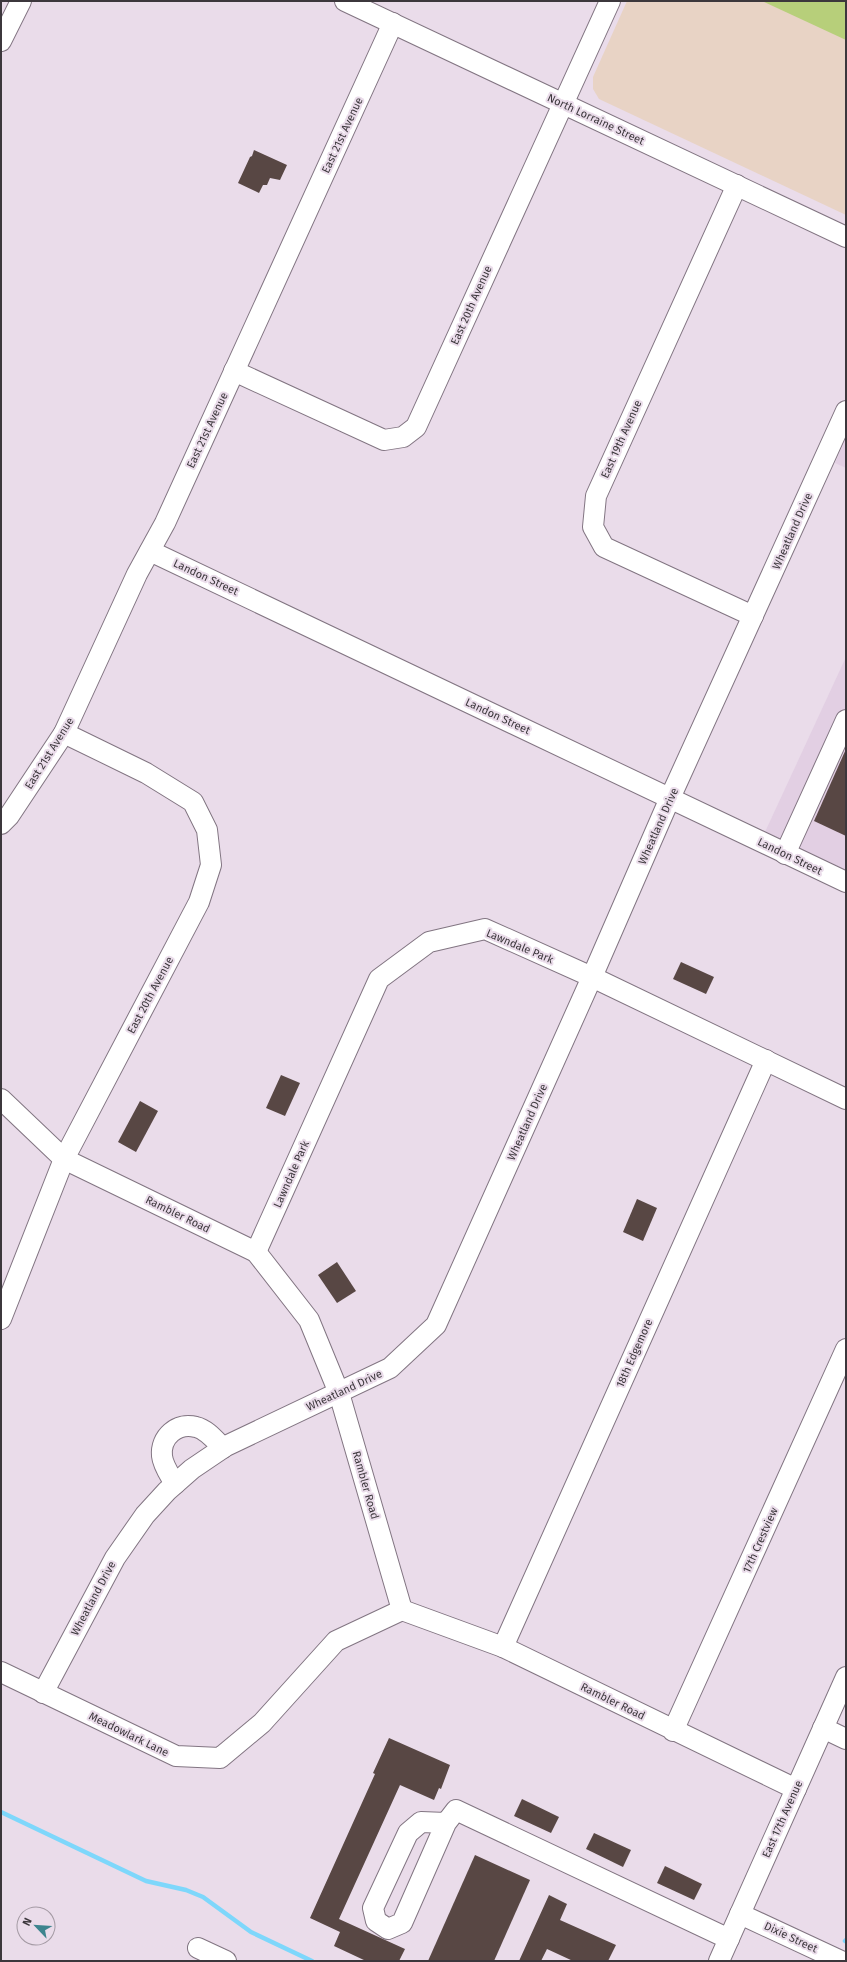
<svg xmlns="http://www.w3.org/2000/svg" width="847" height="1962" viewBox="0 0 847 1962" font-family="'Fira Sans',sans-serif">
	<style>
		.built { fill: #e2cfe3 }
		.education { fill: #e8d3c5 }
		.park { fill: #b7cf7a }
		.lines { fill: none; stroke-linecap: round; stroke-linejoin: round }
		.stream { stroke: #7ed7fb; stroke-width: 4.5 }
		.building { fill: #584744 }
		.minor-casing { stroke: #827582; stroke-width: 22 }
		.minor { stroke: #fff; stroke-width: 20 }
		.labels { text-anchor: middle; stroke-width: 4; stroke-linejoin: round; paint-order: stroke }
		.street-label { font-size: 11px; fill: #3c373c; stroke: #eadcea }
	</style>
	<rect width="100%" height="100%" fill="#eadcea"/>
	<!-- built -->
	<g class="built">
		<polygon points="846,437 846,468 835,463"/>
		<polygon points="846,657 846,870 765,832"/>
	</g>
	<!-- education -->
	<polygon class="education" points="627,1 846,1 846,215 599,99 593,89 593,77"/>
	<!-- park -->
	<polygon class="park" points="762,1 846,1 846,40"/>
	<g class="lines">
		<!-- stream -->
		<g class="stream">
			<polyline points="1,1812 146,1881 186,1890 203,1897 251,1932 312,1961"/>
			<polyline points="845,1941 846,1940"/>
		</g>
	</g>
	<!-- building -->
	<g class="building">
		<polygon points="254,150 287,165 280,180 270,178 267,185 263,185 259,193 238,183 250,157 252,156"/>
		<polygon points="846,749 846,836 814,821"/>
		<polygon points="681,962 714,977 706,994 673,979"/>
		<polygon points="281,1075 300,1083 285,1116 266,1108"/>
		<polygon points="140,1101 158,1111 136,1152 118,1142"/>
		<polygon points="637,1199 657,1208 643,1241 623,1232"/>
		<polygon points="337,1262 356,1291 337,1303 318,1275"/>
		<polygon points="389,1738 450,1765 441,1789 439,1788 434,1800 400,1785 339,1919 405,1949 399,1961 366,1961 334,1946 340,1932 310,1918 375,1774 373,1773"/>
		<polygon points="522,1799 559,1817 551,1833 514,1816"/>
		<polygon points="594,1833 631,1850 623,1867 586,1849"/>
		<polygon points="475,1855 530,1880 494,1961 428,1961"/>
		<polygon points="665,1866 702,1884 694,1900 657,1883"/>
		<polygon points="549,1895 567,1904 560,1920 616,1945 608,1961 573,1961 547,1949 541,1961 519,1961"/>
	</g>
	<g class="lines">
		<defs>
			<g id="minor">
				<polyline points="345,1 846,237"/>
				<polyline points="1,41 21,1"/>
				<polyline points="737,185 596,496 593,527 604,547 753,616"/>
				<polyline points="234,371 384,440 403,437 416,427 610,1"/>
				<polyline points="150,551 846,882"/>
				<polyline points="1,824 9,816 64,733 137,574 165,523 393,23"/>
				<polyline points="785,854 846,720"/>
				<polyline points="1,1099 64,1159 256,1252 309,1320 339,1393 402,1610"/>
				<polyline points="256,1252 379,979 429,942 485,929 592,977 846,1099"/>
				<polyline points="1,1319 64,1159 199,902 211,865 207,830 193,802 146,773 64,733"/>
				<path d="M175 1484C170 1475 163 1466 162 1456 160 1437 177 1422 196 1427 206 1429 215 1440 223 1448"/>
				<polyline points="402,1610 503,1647 796,1789"/>
				<polyline points="503,1647 766,1060"/>
				<polyline points="1,1672 176,1756 220,1758 262,1723 336,1641 402,1610"/>
				<polyline points="43,1693 115,1558 145,1515 167,1491 192,1469 226,1446 390,1368 436,1325 592,977 670,798 846,411"/>
				<polyline points="823,1728 846,1739"/>
				<polyline points="673,1731 846,1349"/>
				<polyline points="446,1823 402,1923 388,1929 376,1921 373,1908 408,1833 421,1822 446,1823 456,1810 729,1939"/>
				<polyline points="740,1914 841,1961"/>
				<polyline points="198,1948 226,1961"/>
				<polyline points="719,1961 846,1677"/>
			</g>
		</defs>
		<!-- minor casing -->
		<use href="#minor" class="minor-casing"/>
		<!-- minor -->
		<use href="#minor" class="minor"/>
	</g>
	<g class="labels">
		<!-- street labels -->
		<g class="street-label">
			<text transform="translate(596 119) rotate(25)" y="4">North Lorraine Street</text>
			<text transform="translate(342 135) rotate(-65)" y="4">East 21st Avenue</text>
			<text transform="translate(471 305) rotate(-66)" y="4">East 20th Avenue</text>
			<text transform="translate(207 430) rotate(-65)" y="4">East 21st Avenue</text>
			<text transform="translate(621 439) rotate(-66)" y="4">East 19th Avenue</text>
			<text transform="translate(792 531) rotate(-66)" y="4">Wheatland Drive</text>
			<text transform="translate(206 577) rotate(25)" y="4">Landon Street</text>
			<text transform="translate(498 716) rotate(25)" y="4">Landon Street</text>
			<text transform="translate(49 753) rotate(-58)" y="4">East 21st Avenue</text>
			<text transform="translate(658 826) rotate(-66)" y="4">Wheatland Drive</text>
			<text transform="translate(790 856) rotate(26)" y="4">Landon Street</text>
			<text transform="translate(520 946) rotate(23)" y="4">Lawndale Park</text>
			<text transform="translate(150 995) rotate(-62)" y="4">East 20th Avenue</text>
			<text transform="translate(527 1122) rotate(-66)" y="4">Wheatland Drive</text>
			<text transform="translate(291 1174) rotate(-66)" y="4">Lawndale Park</text>
			<text transform="translate(178 1214) rotate(26)" y="4">Rambler Road</text>
			<text transform="translate(634 1353) rotate(-66)" y="4">18th Edgemore</text>
			<text transform="translate(344 1390) rotate(-25)" y="4">Wheatland Drive</text>
			<text transform="translate(366 1485) rotate(74)" y="4">Rambler Road</text>
			<text transform="translate(760 1540) rotate(-66)" y="4">17th Crestview</text>
			<text transform="translate(93 1598) rotate(-62)" y="4">Wheatland Drive</text>
			<text transform="translate(613 1701) rotate(26)" y="4">Rambler Road</text>
			<text transform="translate(129 1734) rotate(26)" y="4">Meadowlark Lane</text>
			<text transform="translate(782 1819) rotate(-66)" y="4">East 17th Avenue</text>
			<text transform="translate(791 1937) rotate(25)" y="4">Dixie Street</text>
		</g>
	</g>
	<!-- border -->
	<rect width="847" height="1962" fill="none" stroke="#3c373c" stroke-width="4"/>
	<!-- north arrow -->
	<g transform="translate(36 1926) rotate(295)"><circle r="19" fill="#eadcea" stroke="#a49aa4"/>
	<path d="M0-3L7 15L0 10L-7 15Z" fill="#3d848e"/>
	<text y="-6" font-size="11" font-weight="bold" text-anchor="middle" fill="#3c373c">N</text>
	</g>
</svg>
